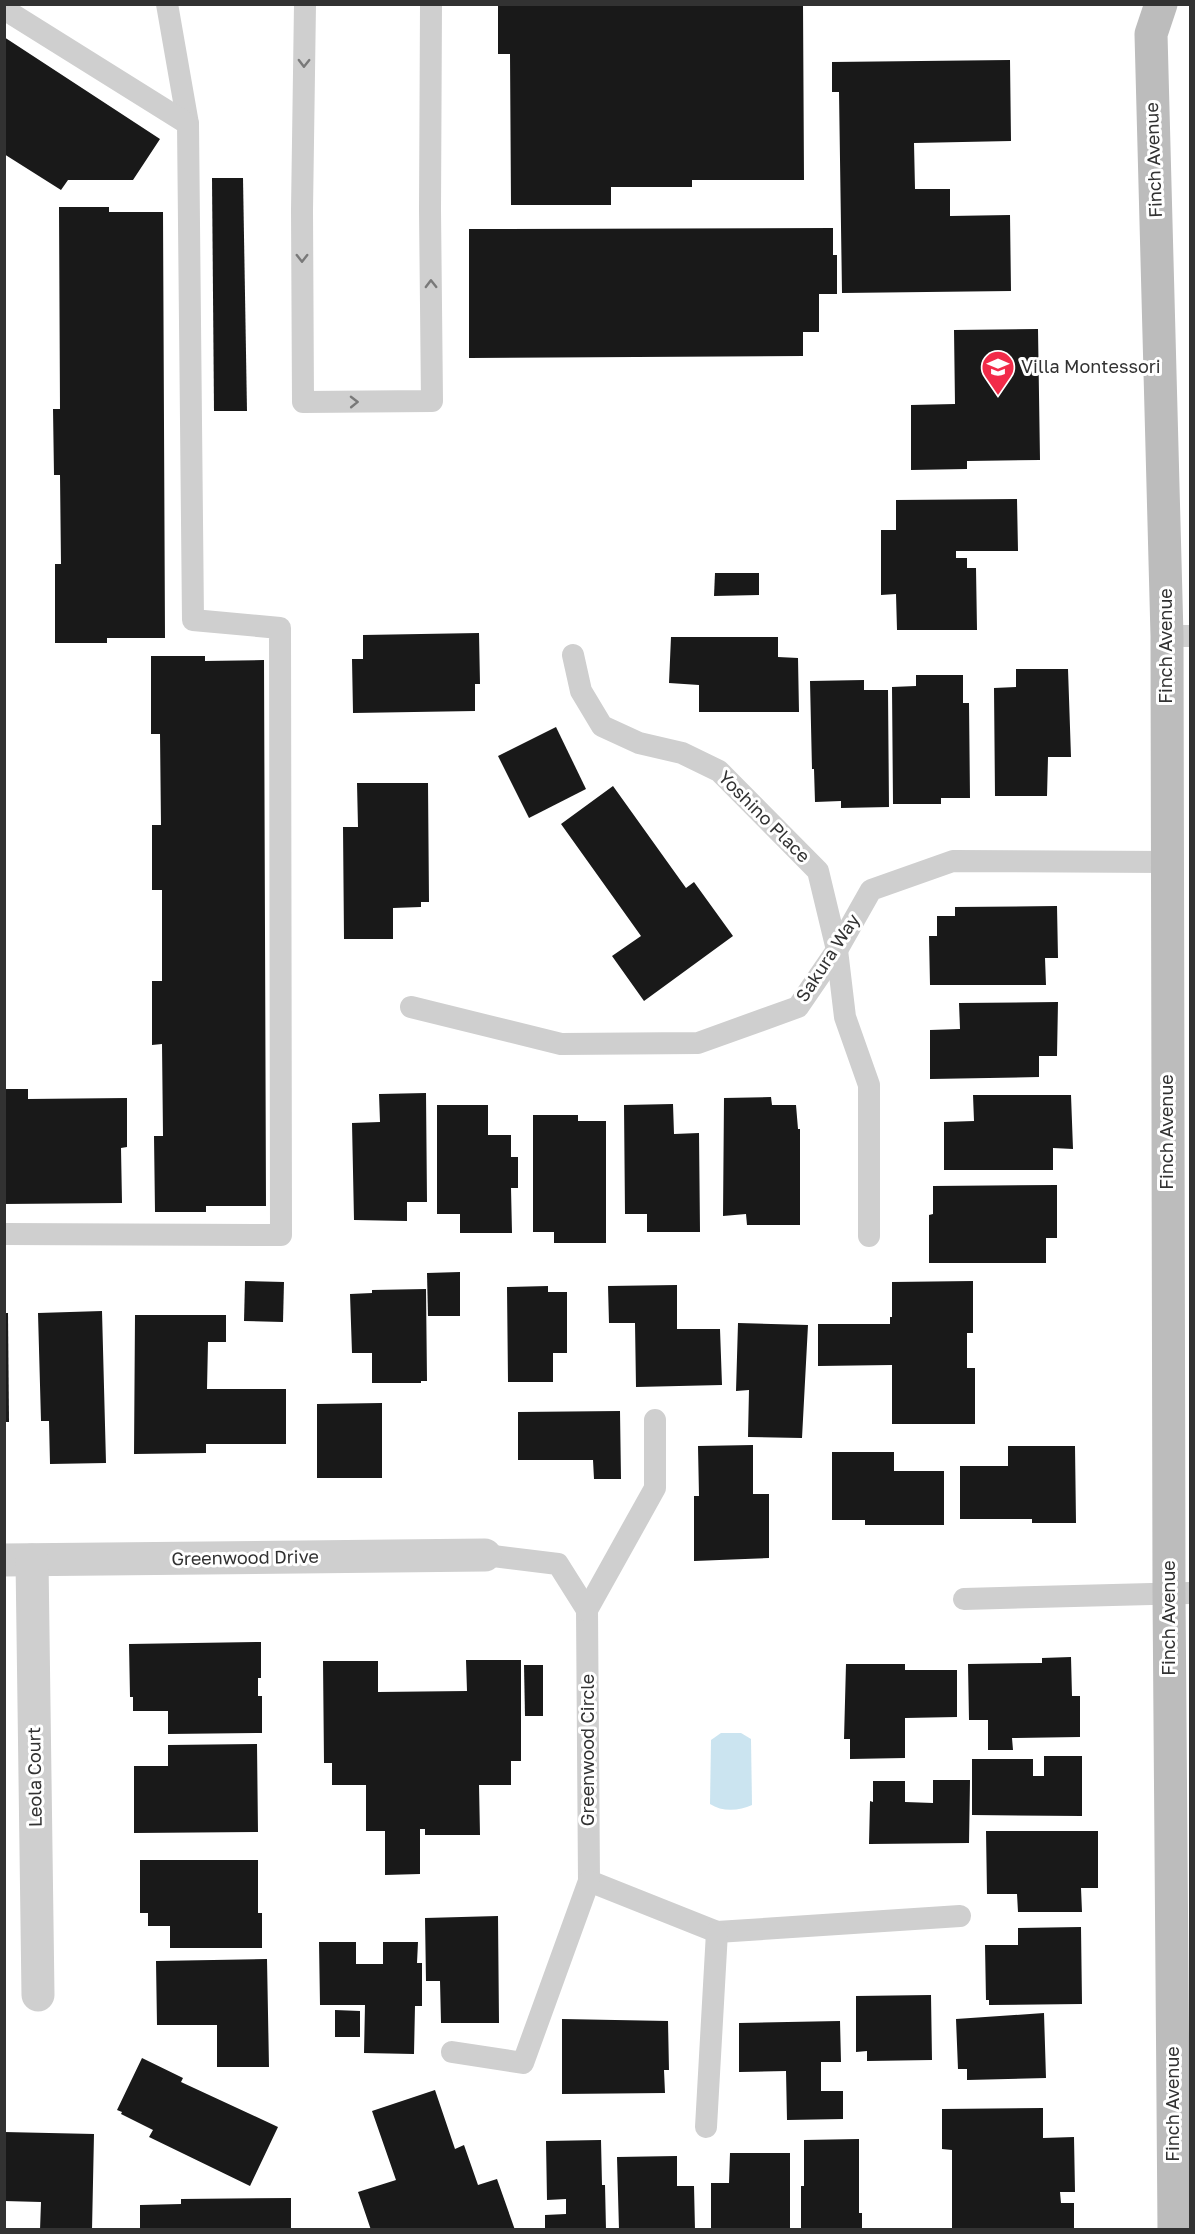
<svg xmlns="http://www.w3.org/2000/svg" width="1195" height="2234" viewBox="0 0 1195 2234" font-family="'Golos Text',sans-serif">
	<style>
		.water { fill: #cbe4f0 }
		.building { fill: #191919 }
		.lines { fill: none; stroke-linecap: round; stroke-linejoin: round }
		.lane { stroke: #cfcfcf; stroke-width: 22 }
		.street { stroke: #cfcfcf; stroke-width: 33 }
		.secondary { stroke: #bcbcbc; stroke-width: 33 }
		.oneway { stroke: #797979 }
		.labels { text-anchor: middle; stroke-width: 6; stroke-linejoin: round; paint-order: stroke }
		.street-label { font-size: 18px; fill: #323232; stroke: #fff }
		.poi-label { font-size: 18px; fill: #323232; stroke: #fff; text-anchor: start }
	</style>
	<rect width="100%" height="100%" fill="#fff"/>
	<!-- water -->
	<path class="water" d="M721 1733H741L751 1739 752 1805C739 1811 722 1812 710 1804L711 1740Z"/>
	<!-- building -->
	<g class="building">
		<polygon points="498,4 803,4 804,180 692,180 692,187 611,187 611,205 511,205 510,54 498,54"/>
		<polygon points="4,37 160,139 133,180 68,180 61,190 4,154"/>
		<polygon points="1010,60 1011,141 914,143 915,189 950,189 950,216 1010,215 1011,291 842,293 839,92 832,92 832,62"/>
		<polygon points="212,178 243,178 247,411 214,411"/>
		<polygon points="59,207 109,207 109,212 163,212 165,638 107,638 107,643 55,643 55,564 61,564 60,475 54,475 53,409 60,409"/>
		<polygon points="833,228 833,255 837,255 837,294 819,294 819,332 803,332 803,356 469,358 469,229"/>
		<polygon points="1038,329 1040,460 967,461 967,469 911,470 911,405 955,404 954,330"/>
		<polygon points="1017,499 1018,551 956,551 956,558 967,558 967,568 976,568 977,630 897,630 896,594 881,595 881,530 896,530 896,500"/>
		<polygon points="715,573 759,573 759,595 714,596"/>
		<polygon points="479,633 480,684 475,684 475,711 353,713 352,659 363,659 363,635"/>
		<polygon points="671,637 778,637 778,657 798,658 799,712 699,712 699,685 669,683"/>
		<polygon points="151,656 205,656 205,661 264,660 266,1206 206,1206 206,1212 155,1212 154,1136 163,1136 162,1044 152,1045 152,981 162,981 162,890 152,890 152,825 161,825 160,734 151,734"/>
		<polygon points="1016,669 1068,669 1071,757 1048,757 1047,796 995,796 994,688 1016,687"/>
		<polygon points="916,675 963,675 963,703 969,703 970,798 941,798 941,804 893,804 892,687 916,686"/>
		<polygon points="864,680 864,690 888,690 889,807 841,808 841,801 815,802 814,769 812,769 810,681"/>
		<polygon points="556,727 586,789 529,818 498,756"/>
		<polygon points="357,783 428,783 429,902 421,902 421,907 393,908 393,939 344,939 343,827 358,827"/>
		<polygon points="613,786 686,888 694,882 733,936 644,1001 612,956 641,936 561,824"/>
		<polygon points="1057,906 1058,958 1045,958 1046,985 930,985 929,936 937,936 937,916 955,916 955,907"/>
		<polygon points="1058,1002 1057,1056 1039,1056 1039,1077 930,1079 930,1030 960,1029 959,1003"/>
		<polygon points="4,1089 28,1089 28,1099 127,1098 127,1147 121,1148 122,1203 4,1204"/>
		<polygon points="426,1093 427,1202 407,1202 407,1221 354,1220 352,1123 380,1122 379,1094"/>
		<polygon points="973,1095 1071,1095 1073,1149 1053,1148 1053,1170 944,1170 944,1122 974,1121"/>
		<polygon points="771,1097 772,1105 796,1105 798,1129 800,1129 800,1225 747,1225 746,1214 723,1216 724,1098"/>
		<polygon points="673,1104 674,1134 699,1133 700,1232 647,1232 647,1214 625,1214 624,1105"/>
		<polygon points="437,1105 488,1105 488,1135 511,1135 511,1157 518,1157 518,1188 511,1188 512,1233 460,1233 460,1214 437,1214"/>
		<polygon points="533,1115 578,1115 578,1121 606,1121 606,1243 554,1243 554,1232 533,1232"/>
		<polygon points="1057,1185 1057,1238 1046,1238 1046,1263 929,1263 929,1215 933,1214 933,1186"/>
		<polygon points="460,1272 460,1316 428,1316 427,1273"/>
		<polygon points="245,1281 284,1282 283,1322 244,1321"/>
		<polygon points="973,1281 973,1333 967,1333 967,1368 975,1368 975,1424 892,1424 892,1365 818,1366 818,1324 890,1324 890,1317 892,1317 892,1282"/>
		<polygon points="677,1285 677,1329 720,1329 722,1385 636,1387 635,1323 609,1323 608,1286"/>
		<polygon points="548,1286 548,1292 567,1292 567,1353 553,1353 553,1382 508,1382 507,1287"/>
		<polygon points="426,1289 427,1381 421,1381 421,1383 372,1383 372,1353 352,1353 350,1294 372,1293 372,1290"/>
		<polygon points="102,1311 106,1463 50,1464 49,1421 41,1421 38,1313"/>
		<polygon points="4,1313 8,1313 9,1422 4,1422"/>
		<polygon points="135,1315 226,1315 226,1342 208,1342 207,1389 286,1389 286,1444 206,1444 206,1453 134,1454"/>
		<polygon points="738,1323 808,1325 802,1438 748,1437 749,1390 736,1391"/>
		<polygon points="382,1403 382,1478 317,1478 317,1404"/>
		<polygon points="620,1411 621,1479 594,1479 593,1460 518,1460 518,1412"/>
		<polygon points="753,1445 753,1494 769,1494 769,1558 694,1561 694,1496 699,1496 698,1446"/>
		<polygon points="1008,1446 1075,1446 1076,1523 1032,1523 1032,1519 960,1519 960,1466 1008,1466"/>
		<polygon points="832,1452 894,1452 894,1471 944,1471 944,1525 865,1525 865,1520 832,1520"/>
		<polygon points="261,1642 261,1678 258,1678 258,1696 262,1696 262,1733 168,1734 168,1711 133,1711 133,1697 130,1697 129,1644"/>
		<polygon points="1071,1657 1072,1696 1080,1696 1080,1737 1012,1738 1013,1750 988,1750 988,1720 969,1720 968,1664 1042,1663 1042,1658"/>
		<polygon points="466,1660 521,1660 521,1761 511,1761 511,1785 479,1785 480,1835 425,1835 425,1829 420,1829 420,1874 385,1875 385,1831 366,1831 366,1785 332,1785 332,1763 324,1763 323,1661 378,1661 378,1692 467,1691"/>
		<polygon points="846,1664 905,1664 905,1670 957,1670 957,1717 905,1718 905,1758 850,1759 850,1739 844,1739"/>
		<polygon points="524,1665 543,1665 543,1716 525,1716"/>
		<polygon points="257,1744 258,1832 134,1833 134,1766 168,1766 168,1745"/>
		<polygon points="1044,1756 1082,1756 1082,1816 972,1815 972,1759 1033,1759 1033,1776 1044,1776"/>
		<polygon points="933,1780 970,1780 969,1843 869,1844 870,1801 873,1802 873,1781 905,1781 905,1802 933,1803"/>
		<polygon points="986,1831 1098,1831 1098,1888 1081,1888 1082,1912 1018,1912 1017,1894 987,1894"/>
		<polygon points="140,1860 258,1860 258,1913 262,1913 262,1948 170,1948 170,1926 148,1926 148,1913 140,1913"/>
		<polygon points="498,1916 499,2023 441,2023 440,1981 426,1981 425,1918"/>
		<polygon points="1081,1927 1082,2004 989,2005 989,2000 986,2000 985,1945 1018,1945 1018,1928"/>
		<polygon points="319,1942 356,1942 356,1964 383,1964 383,1942 418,1942 417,1963 422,1963 422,2006 415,2006 414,2054 364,2053 365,2005 320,2005"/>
		<polygon points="267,1959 269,2067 217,2067 217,2025 157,2025 156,1961"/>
		<polygon points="931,1995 932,2060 867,2061 867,2051 856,2052 856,1996"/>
		<polygon points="335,2010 360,2011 360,2037 335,2037"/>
		<polygon points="1044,2013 1046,2078 967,2080 967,2069 958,2069 956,2019"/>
		<polygon points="562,2019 668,2021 669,2070 664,2070 665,2093 562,2094"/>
		<polygon points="840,2021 841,2062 821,2062 821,2091 843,2091 843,2119 787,2120 786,2071 739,2072 739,2023"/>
		<polygon points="142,2058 183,2078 181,2082 278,2127 250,2186 149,2137 153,2130 121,2114 122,2112 117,2110"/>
		<polygon points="435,2090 455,2149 464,2145 478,2185 497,2179 515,2230 371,2230 358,2192 396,2180 372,2111"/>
		<polygon points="1043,2108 1043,2138 1074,2137 1075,2192 1060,2192 1061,2203 1074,2203 1074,2230 952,2230 952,2150 942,2149 942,2109"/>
		<polygon points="4,2132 94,2134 92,2230 40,2230 41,2202 4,2201"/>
		<polygon points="859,2139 859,2213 862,2213 862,2230 801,2230 801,2186 804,2186 804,2140"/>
		<polygon points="601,2140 602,2185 605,2185 606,2230 545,2230 545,2215 566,2214 566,2199 547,2200 546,2141"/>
		<polygon points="730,2153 790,2153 790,2230 711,2230 711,2183 729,2183"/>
		<polygon points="677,2156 677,2186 694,2186 695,2230 619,2230 617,2157"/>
		<polygon points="291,2198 291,2230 140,2230 140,2205 181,2204 181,2199"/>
	</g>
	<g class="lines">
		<!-- lane -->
		<g class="lane">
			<polyline points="167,4 188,124"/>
			<polyline points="305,4 302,210 303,402 432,401 430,210 431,4"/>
			<polyline points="4,9 188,124 193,620 280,628 281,1235 4,1234"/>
			<polyline points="1167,636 1190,636"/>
			<polyline points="573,655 581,691 602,726 639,743 682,753 719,771 818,871 837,950 845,1017 869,1085 869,1236"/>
			<polyline points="411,1007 561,1044 698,1043 798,1007 837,950 871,890 953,861 1166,862"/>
			<polyline points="485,1555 558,1564 587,1610 589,1881 717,1932 960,1916"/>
			<polyline points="964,1599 1190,1593"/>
			<polyline points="587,1610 655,1488 655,1420"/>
			<polyline points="452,2052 523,2063 589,1881"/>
			<polyline points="706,2127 717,1932"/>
		</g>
		<!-- street -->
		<g class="street">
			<polyline points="4,1560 485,1555"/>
			<polyline points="32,1560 38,1995"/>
		</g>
		<!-- secondary -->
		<polyline class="secondary" points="1161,4 1151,34 1167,636 1169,1593 1174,2230"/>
	</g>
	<!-- one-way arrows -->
	<defs><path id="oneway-chevron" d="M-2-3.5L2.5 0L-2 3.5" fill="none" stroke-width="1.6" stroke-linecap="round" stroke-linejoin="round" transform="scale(1.5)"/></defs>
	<g class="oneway">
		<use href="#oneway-chevron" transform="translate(304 63) rotate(91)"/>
		<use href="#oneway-chevron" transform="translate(302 258) rotate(90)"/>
		<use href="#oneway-chevron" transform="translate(431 284) rotate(-91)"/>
		<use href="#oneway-chevron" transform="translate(354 402) rotate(-1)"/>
	</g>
	<!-- icons -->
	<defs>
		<symbol id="school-pin" viewBox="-11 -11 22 30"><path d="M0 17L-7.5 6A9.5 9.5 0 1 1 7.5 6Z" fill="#f22b49" stroke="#fff"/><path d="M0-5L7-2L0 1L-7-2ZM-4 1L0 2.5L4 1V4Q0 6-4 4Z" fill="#fff"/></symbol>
	</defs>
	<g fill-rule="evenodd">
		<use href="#school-pin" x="979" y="348" width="38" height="52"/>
	</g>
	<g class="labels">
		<!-- street labels -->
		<g class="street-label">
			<text transform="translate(1154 160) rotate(-92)" y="6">Finch Avenue</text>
			<text transform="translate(1166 646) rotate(-90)" y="6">Finch Avenue</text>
			<text transform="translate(764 817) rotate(45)" y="6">Yoshino Place</text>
			<text transform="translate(828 958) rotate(-57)" y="6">Sakura Way</text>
			<text transform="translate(1167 1132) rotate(-90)" y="6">Finch Avenue</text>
			<text transform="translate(245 1558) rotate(-1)" y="6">Greenwood Drive</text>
			<text transform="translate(1169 1618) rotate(-90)" y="6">Finch Avenue</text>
			<text transform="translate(588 1750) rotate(-90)" y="6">Greenwood Circle</text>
			<text transform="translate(35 1777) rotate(-91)" y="6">Leola Court</text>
			<text transform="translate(1173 2104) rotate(-90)" y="6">Finch Avenue</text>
		</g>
		<!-- poi labels -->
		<g class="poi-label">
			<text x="1021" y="373">Villa Montessori</text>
		</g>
	</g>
	<!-- border -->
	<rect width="1195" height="2234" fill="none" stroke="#323232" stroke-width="12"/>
</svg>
